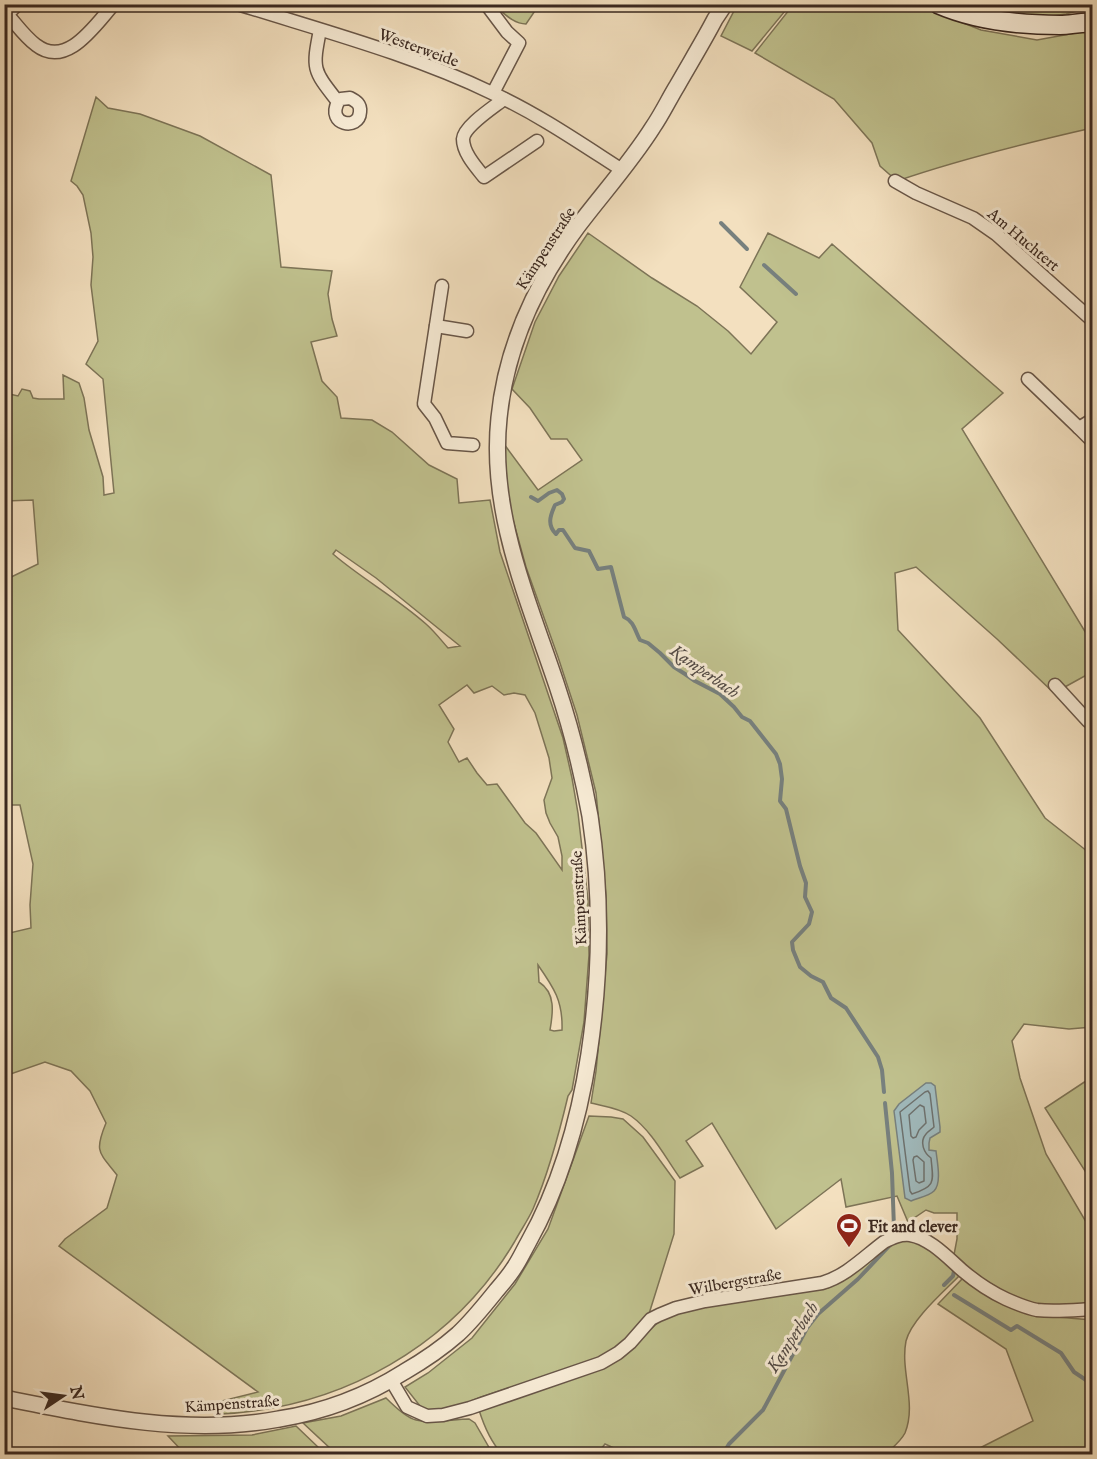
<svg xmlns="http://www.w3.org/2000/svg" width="1097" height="1459" viewBox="0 0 1097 1459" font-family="'IM FELL English',serif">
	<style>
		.green { fill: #c0c18e; stroke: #7d7457; stroke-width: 1.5; fill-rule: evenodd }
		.water { fill: #a0babd; stroke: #77807e; stroke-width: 1.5 }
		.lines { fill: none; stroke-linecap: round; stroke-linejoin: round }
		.shore { stroke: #6d716e; stroke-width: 1.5 }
		.stream { stroke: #77807e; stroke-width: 4 }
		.minor-casing { stroke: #685648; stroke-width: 15 }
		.tertiary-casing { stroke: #685648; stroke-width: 18 }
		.secondary-casing { stroke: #3a2820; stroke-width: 21 }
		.minor { stroke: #f7ebd5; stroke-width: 12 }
		.tertiary { stroke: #f7ebd5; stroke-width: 15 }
		.secondary { stroke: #f7ebd5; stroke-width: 18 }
		.labels { text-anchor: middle; stroke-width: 6; stroke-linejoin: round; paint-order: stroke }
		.street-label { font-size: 16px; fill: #3a2820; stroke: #f7ebd5 }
		.poi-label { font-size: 16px; font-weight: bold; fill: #3a2820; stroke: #f7ebd5; text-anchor: start }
		.water-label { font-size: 18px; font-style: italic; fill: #544c47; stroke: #f7ebd5 }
	</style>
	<rect width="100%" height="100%" fill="#f3e0bf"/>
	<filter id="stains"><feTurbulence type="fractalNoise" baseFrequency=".00333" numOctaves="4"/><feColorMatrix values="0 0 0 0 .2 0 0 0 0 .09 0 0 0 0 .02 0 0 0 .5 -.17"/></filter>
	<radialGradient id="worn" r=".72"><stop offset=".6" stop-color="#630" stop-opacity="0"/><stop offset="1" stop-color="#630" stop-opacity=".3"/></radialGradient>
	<!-- green -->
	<g class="green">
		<polygon points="1092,4 1092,7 1066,14 1037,18 974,9 969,5"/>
		<path d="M494 5H539L526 24C513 24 504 13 494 5Z"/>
		<polygon points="737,5 737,4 790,5 752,51 721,36"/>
		<path d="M793 5H918L981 30 1037 40 1092 30V128C1026 143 961 159 897 181L880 166 872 143 834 99 755 53Z"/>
		<path d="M96 97 108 108 140 114 200 136 271 175 281 267 332 271 328 294 332 319 337 336 311 342 322 381 337 397 341 418 372 420 392 432 429 465 457 479 459 503 490 500 500 552 563 738 572 778 578 813 588 900 589 955 584 1022 572 1090 568 1096C559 1134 549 1172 533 1209 528 1220 521 1230 515 1241 453 1346 342 1408 221 1414L214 1403 258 1392 59 1246 65 1239 107 1208 117 1175C99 1152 94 1152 106 1123L90 1091 71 1071 45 1062 5 1076V934L31 928 30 905 33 864 20 805H5V580L38 564 33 500 5 501V393L18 396 22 389 30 391 33 398 39 399H64L63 375 79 383 84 398 89 430 103 477 104 495 114 493 103 379 86 364 98 341 91 285 93 257 91 233 83 195 77 186 71 181ZM336 550 376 578 460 646 448 648C441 640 434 631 426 624 397 598 362 579 333 554ZM467 685 474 693 492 686 504 695 514 693 525 695 535 713 549 758 552 778 544 800 546 813 550 823 558 837 562 856V870L536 833 525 823 497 784 487 785 477 773 467 758 459 762 448 742 454 729 439 705ZM538 965C554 988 563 1001 562 1030L554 1031 550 1030C553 1013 556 993 539 982Z"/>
		<path d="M588 233 652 278 697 306 728 331 751 354 777 322 740 287 768 233 819 258 832 244 1003 393 962 429 1092 643V672L1054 693 997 639 916 567 895 573 898 630 980 718 1045 818 1092 855V1027L1069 1029 1024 1024 1012 1041 1020 1078 1046 1154 1092 1232V1306L1036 1307 1008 1296 953 1260 957 1239V1213H934L926 1210 908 1222 897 1196 846 1207 841 1179 776 1229 712 1123 686 1141 703 1166 680 1178C665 1157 652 1131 631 1116 620 1108 603 1106 591 1103L596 1071 607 954 606 896 596 793 577 715 558 657 526 567 505 491 504 444 538 490 582 460 567 439H551L530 408 512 389 535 322 559 276Z"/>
		<polygon points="1092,1077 1092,1182 1045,1108"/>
		<polygon points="589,1116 611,1117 623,1119 643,1137 675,1181 674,1234 648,1317 626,1342 602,1358 481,1397 444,1412 427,1411 420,1406 405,1387 428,1373 472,1338 515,1284 548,1229"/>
		<path d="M893 1240H918L962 1273C946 1290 912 1318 906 1341 900 1371 917 1404 905 1433 901 1441 892 1448 886 1454H627L605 1444 597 1454H502C490 1441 484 1426 479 1410L546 1386 644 1335 662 1319 683 1311 735 1300 828 1288 858 1269Z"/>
		<polygon points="964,1277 1057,1317 1092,1320 1092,1454 968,1454 1033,1421 1006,1349 938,1304"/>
		<path d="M386 1398C393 1405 407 1418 416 1420 430 1424 454 1419 469 1419L475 1423 490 1449 495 1454H343L331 1449 303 1423 341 1416Z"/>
		<polygon points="296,1426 319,1448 328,1454 185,1454 168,1436 252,1435"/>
	</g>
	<!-- water -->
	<path class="water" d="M926 1083H931L935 1086 940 1127V1132L930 1138 929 1143V1150L936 1151C937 1161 942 1183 934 1191 929 1196 918 1198 911 1201L905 1198 894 1111 899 1104Z"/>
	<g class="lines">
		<!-- shore -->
		<g class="shore">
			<path d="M928 1091 930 1094 934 1127C932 1129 928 1131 926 1134 919 1142 924 1153 931 1158 933 1181 937 1186 912 1194L910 1191 900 1112 925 1092Z"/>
			<polygon points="920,1105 924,1107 926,1123 919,1130 916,1137 913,1138 911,1136 909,1115"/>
			<polygon points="917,1156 924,1162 924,1181 919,1183 916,1181 913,1160 914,1157"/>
		</g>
		<!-- stream -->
		<g class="stream">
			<polyline points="721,223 747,249"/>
			<polyline points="764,265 796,294"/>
			<path d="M531 497 538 501 549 493 557 490 562 494 564 499 562 502 555 505C550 516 547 525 556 534L559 530H563L575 548 589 551 598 569 611 567 624 617C634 621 635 631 640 640L648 643 660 653 674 667 685 674 695 681 720 694 734 707 742 717 750 721 776 754 780 764 782 779 780 801 786 809 800 866 806 883 805 897 812 912 809 924 792 942 793 950 800 967 811 976 823 982 831 998 846 1008 878 1057 882 1070 884 1092"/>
			<polyline points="885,1103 892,1173 894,1228"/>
			<polyline points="944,1285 953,1276 954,1271 953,1269"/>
			<polyline points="954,1295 1011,1330 1017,1326 1061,1353 1074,1372 1092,1384"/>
			<polyline points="723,1454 729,1444 763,1410 807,1328 818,1314 858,1279 893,1242"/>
		</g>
		<defs>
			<g id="minor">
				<path d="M238 4C323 31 411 54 492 93 538 114 580 143 622 170"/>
				<polyline points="486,4 507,32 519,43 493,93"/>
				<path d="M7 14C16 24 25 37 36 45 67 69 95 25 114 4"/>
				<polyline points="4,17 18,4"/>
				<path d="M320 30C312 70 313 70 338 102L341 99 350 98C356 101 361 104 360 112 359 131 326 125 338 102"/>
				<path d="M504 99C494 107 464 126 463 139 463 153 476 167 484 177L537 141"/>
				<polyline points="895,181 916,193 973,218 996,234 1092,320"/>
				<polyline points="442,286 424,404 435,418 447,443 473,445"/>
				<polyline points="436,326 467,331"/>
				<polyline points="1028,379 1079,428"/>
				<polyline points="1092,420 1079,428 1092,441"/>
				<polyline points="1055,685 1088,721 1092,722"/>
				<path d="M391 1380 407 1407 427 1416 443 1415 470 1408 601 1363 618 1353 630 1343 651 1319 659 1315 676 1308 705 1301 822 1283C846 1276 864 1257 884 1242 892 1238 900 1234 910 1235 930 1238 949 1259 963 1271 976 1282 991 1292 1006 1299 1015 1303 1027 1308 1037 1310 1055 1312 1074 1310 1092 1309"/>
			</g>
			<path id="tertiary" d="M4 1398C94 1416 187 1436 279 1419 323 1412 366 1396 404 1372 423 1361 441 1349 458 1334 472 1321 484 1306 496 1291 502 1284 509 1276 514 1268 519 1261 523 1252 528 1243 561 1184 579 1120 589 1054 601 974 602 895 590 816 582 772 571 728 557 686 528 599 489 512 499 418 506 346 535 284 578 226 603 193 631 162 653 127 662 114 669 99 677 86 690 63 703 42 715 19L725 4"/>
			<path id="secondary" d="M938 4C977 21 1019 25 1060 25 1071 25 1081 22 1092 23"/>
		</defs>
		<!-- minor casing -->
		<use href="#minor" class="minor-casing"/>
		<!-- tertiary casing -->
		<use href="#tertiary" class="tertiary-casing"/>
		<!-- secondary casing -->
		<use href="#secondary" class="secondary-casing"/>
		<!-- minor -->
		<use href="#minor" class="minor"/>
		<!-- tertiary -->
		<use href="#tertiary" class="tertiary"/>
		<!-- secondary -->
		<use href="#secondary" class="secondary"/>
	</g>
	<!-- icons -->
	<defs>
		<symbol id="stadium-pin" viewBox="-11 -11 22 30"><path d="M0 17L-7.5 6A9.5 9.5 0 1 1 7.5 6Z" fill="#8f2418" stroke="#f7ebd5"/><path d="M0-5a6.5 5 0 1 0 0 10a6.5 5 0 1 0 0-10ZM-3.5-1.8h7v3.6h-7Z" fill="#fff"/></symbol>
	</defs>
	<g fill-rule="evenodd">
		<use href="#stadium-pin" x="834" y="1211" width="30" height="40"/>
	</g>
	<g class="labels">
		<!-- street labels -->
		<g class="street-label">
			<text transform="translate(419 47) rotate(20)" y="6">Westerweide</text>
			<text transform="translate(1024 239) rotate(40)" y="6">Am Huchtert</text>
			<text transform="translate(545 248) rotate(-57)" y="6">Kämpenstraße</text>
			<text transform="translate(578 898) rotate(-93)" y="6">Kämpenstraße</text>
			<text transform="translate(735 1281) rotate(-10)" y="6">Wilbergstraße</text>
			<text transform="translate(232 1403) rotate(-4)" y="6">Kämpenstraße</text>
		</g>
		<!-- poi labels -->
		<g class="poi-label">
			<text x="868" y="1232">Fit and clever</text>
		</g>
		<!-- water labels -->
		<g class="water-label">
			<text transform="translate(705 671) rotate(35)" y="6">Kamperbach</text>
			<text transform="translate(792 1337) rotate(-57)" y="6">Kamperbach</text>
		</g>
	</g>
	<!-- margin -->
	<rect width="1097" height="1459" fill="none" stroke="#f3e0bf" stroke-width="24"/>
	<rect x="6" y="6" width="1085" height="1447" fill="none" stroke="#3a2820" stroke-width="3"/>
	<rect x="12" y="12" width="1073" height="1435" fill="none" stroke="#3a2820" stroke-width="1.5"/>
	<!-- north arrow -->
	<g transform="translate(63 1396) rotate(77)" stroke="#f7ebd5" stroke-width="4.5" paint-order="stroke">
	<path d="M0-4.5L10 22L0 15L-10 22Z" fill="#3a2820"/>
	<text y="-9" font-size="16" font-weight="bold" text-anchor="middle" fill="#3a2820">N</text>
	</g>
	<rect width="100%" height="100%" filter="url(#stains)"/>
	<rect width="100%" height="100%" fill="url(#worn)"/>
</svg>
